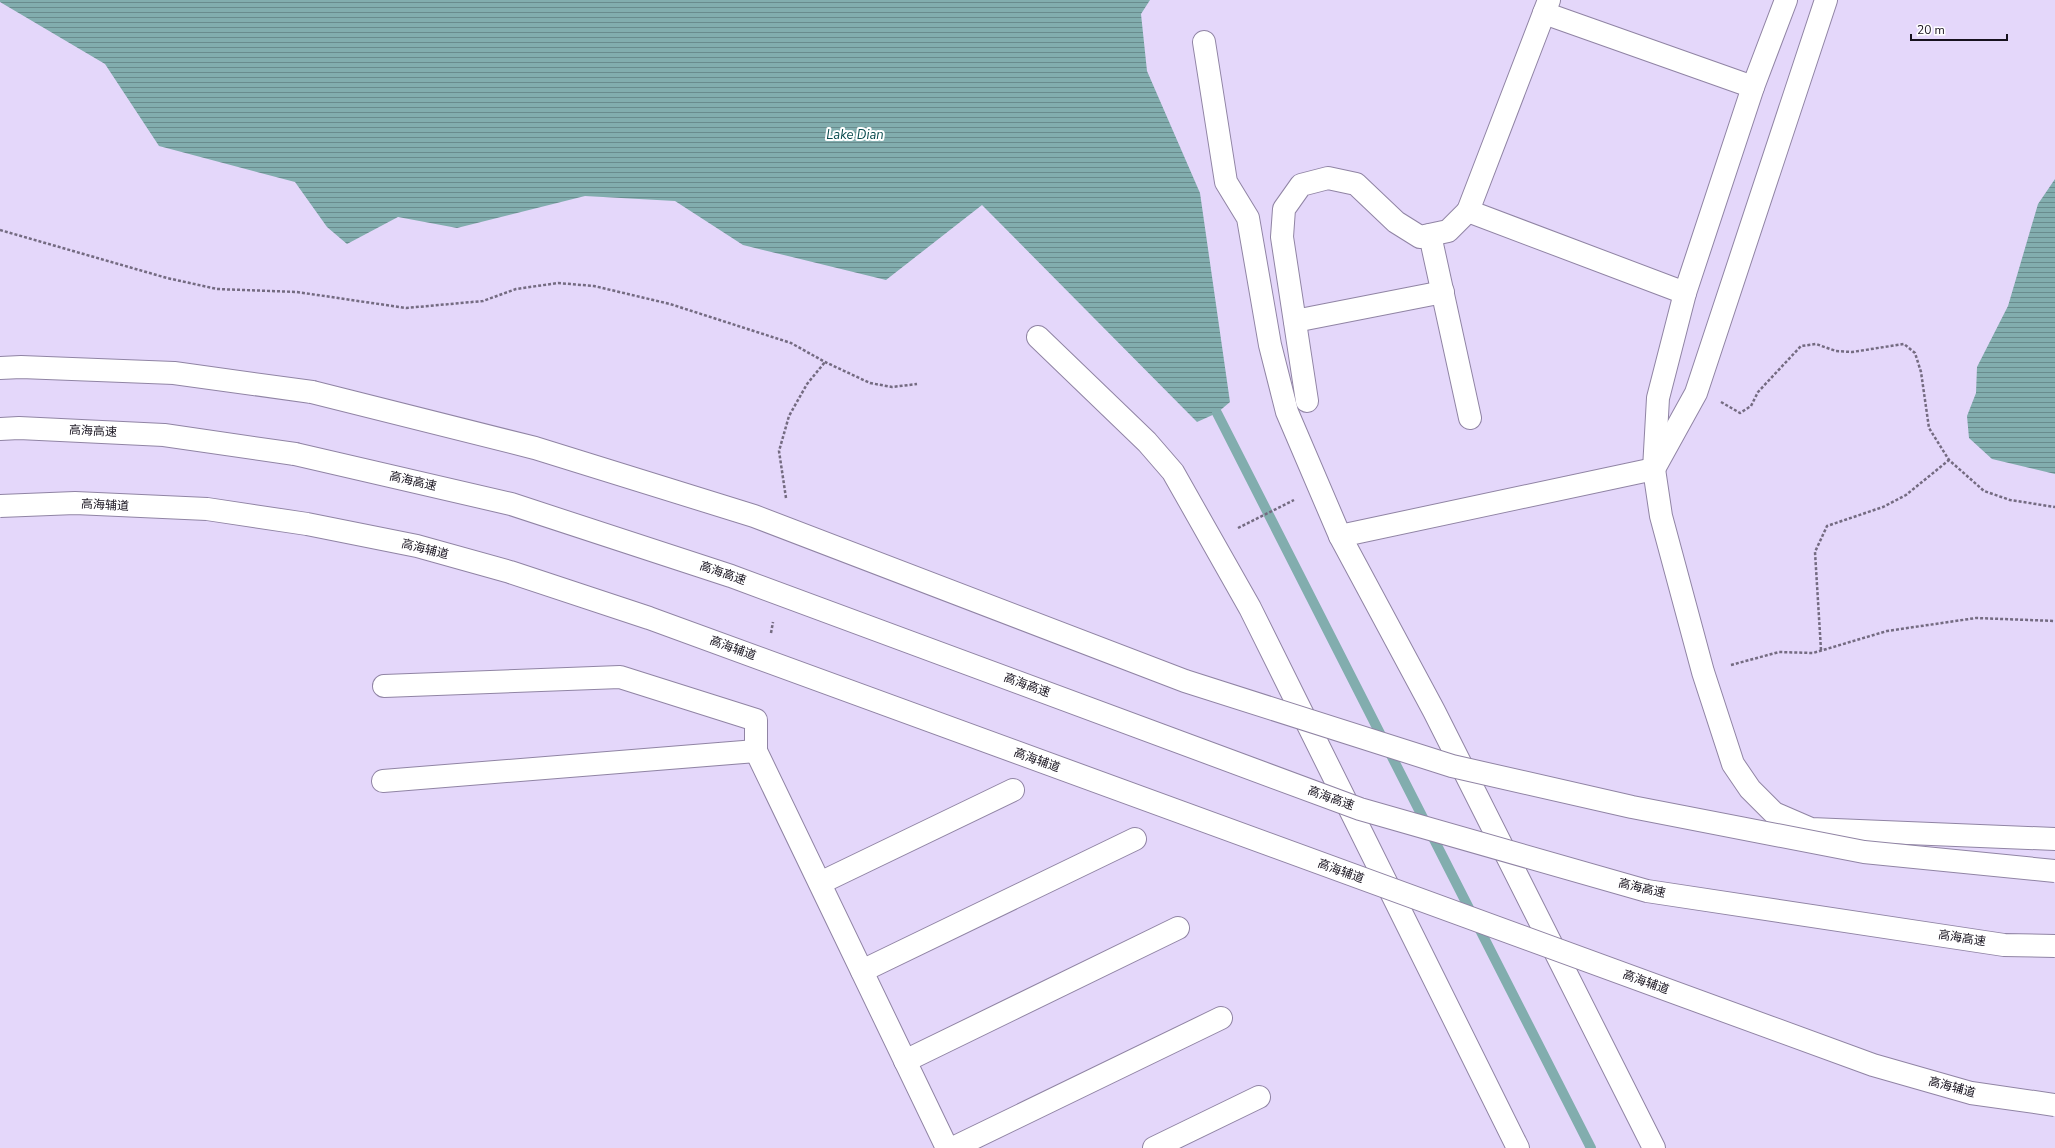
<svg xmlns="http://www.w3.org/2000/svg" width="2055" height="1148" viewBox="0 0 2055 1148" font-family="'Nunito Sans','Noto Sans SC',sans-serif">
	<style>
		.water { fill: url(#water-rules) }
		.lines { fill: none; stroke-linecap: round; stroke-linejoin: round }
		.stream { stroke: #82adae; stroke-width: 10 }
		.minor-casing { stroke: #9084a4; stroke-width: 24 }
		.highway-casing { stroke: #9084a4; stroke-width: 24 }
		.path { stroke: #746b81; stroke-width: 2.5; stroke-dasharray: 3 2; stroke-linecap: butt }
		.minor { stroke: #fff; stroke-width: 22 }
		.highway { stroke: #fff; stroke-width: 22 }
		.major-bridge-casing { stroke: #9084a4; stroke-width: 24; stroke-linecap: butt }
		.highway-bridge-casing { stroke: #9084a4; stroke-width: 24; stroke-linecap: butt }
		.major-bridge { stroke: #fff; stroke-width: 22 }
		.highway-bridge { stroke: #fff; stroke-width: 22 }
		.labels { text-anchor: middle; stroke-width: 4; stroke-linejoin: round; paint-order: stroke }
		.street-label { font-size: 12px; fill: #16111d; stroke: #fff }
		.water-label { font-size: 13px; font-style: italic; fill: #094b4e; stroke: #fff }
	</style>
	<defs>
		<pattern id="water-rules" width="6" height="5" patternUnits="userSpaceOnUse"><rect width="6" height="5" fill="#82adae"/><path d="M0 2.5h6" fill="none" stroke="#698b8d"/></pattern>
	</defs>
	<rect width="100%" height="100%" fill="#e4d7fa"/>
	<!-- water -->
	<g class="water">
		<polygon points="0,0 1150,0 1141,14 1147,71 1200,193 1230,402 1217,413 1197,422 982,205 886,280 743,245 675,201 585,196 457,228 398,217 347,244 327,227 295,182 159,146 105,64 0,2"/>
		<polygon points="2055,179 2055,474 1992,459 1969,438 1967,416 1976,393 1977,367 2008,306 2038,204"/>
	</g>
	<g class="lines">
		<!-- stream -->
		<polyline class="stream" points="1217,413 1591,1148"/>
		<defs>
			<g id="minor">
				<polyline points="1549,0 1468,211 1685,293"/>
				<polyline points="1786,0 1753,87 1685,293 1658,398 1654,469 1661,516 1703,672 1733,764 1750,789 1774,813 1811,829 2055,839"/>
				<polyline points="1544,13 1753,87"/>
				<polyline points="1204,42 1226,182 1248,218 1270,345 1287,412 1340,536 1434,711 1654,1148"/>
				<polyline points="1430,235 1470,418"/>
				<polyline points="1295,321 1443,292"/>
				<polyline points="1038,337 1147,442 1173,472 1250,608 1518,1148"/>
				<polyline points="1307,401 1282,237 1284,209 1301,185 1328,178 1356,184 1396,222 1420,237 1448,231 1468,211"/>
				<polyline points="1340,536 1654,469 1696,393 1826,0"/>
				<polyline points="384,686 620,677 756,720 756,751 947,1148"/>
				<polyline points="383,781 756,751"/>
				<polyline points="820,883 1013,790"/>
				<polyline points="862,971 1135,839"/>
				<polyline points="905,1061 1178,928"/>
				<polyline points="953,1148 1221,1018"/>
				<polyline points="1154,1148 1259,1097"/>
			</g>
			<g id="highway">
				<polyline points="0,368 21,367 174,373 312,392"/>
				<polyline points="0,429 19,428 164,435 295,454"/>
			</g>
		</defs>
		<!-- minor casing -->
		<use href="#minor" class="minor-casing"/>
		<!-- highway casing -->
		<use href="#highway" class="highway-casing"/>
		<!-- path -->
		<g class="path">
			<polyline points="0,230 167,278 217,289 297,292 406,308 483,301 516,289 558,283 594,286 670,304 791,343 825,362 870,383 892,387 917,384"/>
			<polyline points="1721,402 1740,413 1751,406 1758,392 1801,346 1816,344 1836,351 1852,352 1904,344 1915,353 1921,372 1929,428 1949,460 1984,491 2010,500 2055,507"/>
			<polyline points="786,498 779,451 789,416 807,384 825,362"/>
			<polyline points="1238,528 1294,500"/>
			<polyline points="771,633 773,622"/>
			<polyline points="1821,650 1815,552 1827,526 1883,507 1906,495 1949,460"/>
			<polyline points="1731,665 1779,652 1813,653 1887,631 1976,618 2055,621"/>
		</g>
		<!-- minor -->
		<use href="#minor" class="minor"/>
		<!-- highway -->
		<use href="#highway" class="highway"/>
		<defs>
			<polyline id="major-bridge" points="0,506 75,503 207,509 307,524 417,546 510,572 649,618 1873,1065 1971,1093 2055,1105"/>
			<g id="highway-bridge">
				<polyline points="312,392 535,448 754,516 1185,681 1452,766 1632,807 1864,852 2055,871"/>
				<polyline points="295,454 511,504 731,576 1360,809 1647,891 2004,945 2055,946"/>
			</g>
		</defs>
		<!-- major-bridge casing -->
		<use href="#major-bridge" class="major-bridge-casing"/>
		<!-- highway-bridge casing -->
		<use href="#highway-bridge" class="highway-bridge-casing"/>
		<!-- major-bridge -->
		<use href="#major-bridge" class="major-bridge"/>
		<!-- highway-bridge -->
		<use href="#highway-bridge" class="highway-bridge"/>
	</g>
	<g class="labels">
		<!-- street labels -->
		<g class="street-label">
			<text transform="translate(93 431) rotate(3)" y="4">高海高速</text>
			<text transform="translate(413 481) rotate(13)" y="4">高海高速</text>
			<text transform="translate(105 505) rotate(3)" y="4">高海辅道</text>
			<text transform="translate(425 549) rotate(14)" y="4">高海辅道</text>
			<text transform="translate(723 573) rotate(19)" y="4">高海高速</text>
			<text transform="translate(733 648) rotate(20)" y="4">高海辅道</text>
			<text transform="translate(1027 685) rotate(20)" y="4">高海高速</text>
			<text transform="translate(1037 760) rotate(20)" y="4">高海辅道</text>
			<text transform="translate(1331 798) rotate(20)" y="4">高海高速</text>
			<text transform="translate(1341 871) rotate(20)" y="4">高海辅道</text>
			<text transform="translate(1642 888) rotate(13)" y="4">高海高速</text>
			<text transform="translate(1962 938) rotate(9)" y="4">高海高速</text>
			<text transform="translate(1646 982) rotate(20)" y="4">高海辅道</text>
			<text transform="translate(1952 1087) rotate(15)" y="4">高海辅道</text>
		</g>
		<!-- water labels -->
		<g class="water-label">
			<text x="855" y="139">Lake Dian</text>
		</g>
	</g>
	<!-- scale -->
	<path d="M1911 34v6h96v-6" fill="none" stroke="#16111d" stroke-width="2"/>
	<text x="1917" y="34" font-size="12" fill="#16111d" stroke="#ffffff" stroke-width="3" paint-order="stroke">20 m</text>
</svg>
